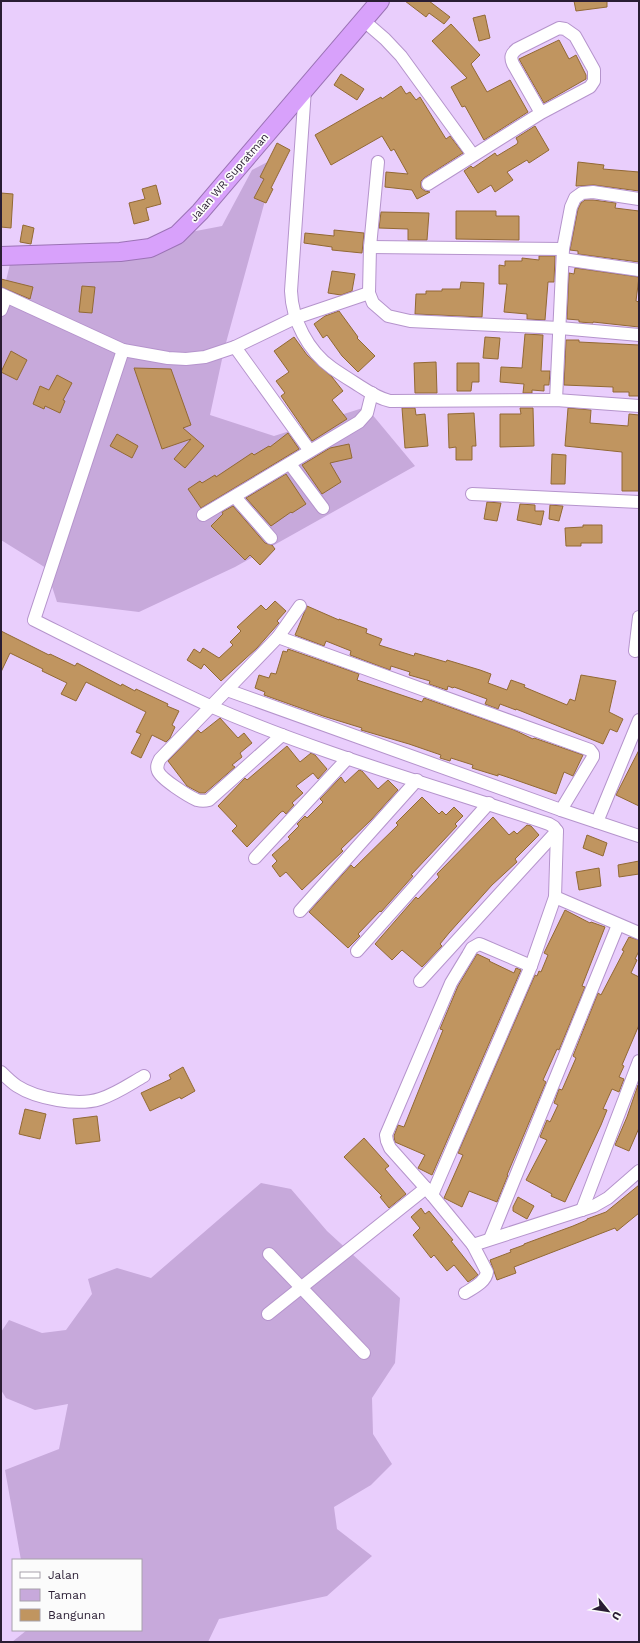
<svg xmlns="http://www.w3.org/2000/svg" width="640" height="1643" viewBox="0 0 640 1643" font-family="'Work Sans',sans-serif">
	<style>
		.green { fill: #c7a9db }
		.building { fill: #c09560; stroke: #926934 }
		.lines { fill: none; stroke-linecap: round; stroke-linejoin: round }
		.minor-casing { stroke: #b594cc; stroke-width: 14 }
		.highway-casing { stroke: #9b73b5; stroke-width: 20 }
		.minor { stroke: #fff; stroke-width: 12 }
		.highway { stroke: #d8a1fb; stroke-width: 18 }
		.labels { text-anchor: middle; stroke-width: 3.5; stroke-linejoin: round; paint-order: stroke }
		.street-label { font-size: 11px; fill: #2a1d33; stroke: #fbfbfb }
	</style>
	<rect width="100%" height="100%" fill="#e9cefc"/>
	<!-- green -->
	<g class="green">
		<polygon points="277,157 224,350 210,415 274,436 366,407 415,466 235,567 139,612 57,602 46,568 1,540 1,301 11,260 154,239 222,226 252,170"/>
		<polygon points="261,1183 291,1189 327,1231 400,1298 395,1363 372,1398 373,1434 392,1464 371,1485 334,1507 337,1529 372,1556 327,1596 219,1619 208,1642 12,1642 27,1630 141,1630 141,1560 21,1560 5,1470 59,1449 68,1404 35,1410 6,1398 1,1390 1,1332 9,1320 42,1333 66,1330 92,1294 88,1279 117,1268 151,1278"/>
	</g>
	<!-- building -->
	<g class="building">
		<polygon points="405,1 429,1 450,17 444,24 429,13 426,17"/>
		<polygon points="574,1 607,1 607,7 576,11"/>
		<polygon points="485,15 490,38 479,41 473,18"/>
		<polygon points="451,24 480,55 471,64 487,92 510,80 528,112 484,140 465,106 462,107 451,87 467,78 432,41"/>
		<polygon points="559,40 569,59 576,55 586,75 586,79 544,103 519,59"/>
		<polygon points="341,74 364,89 357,100 334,85"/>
		<polygon points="401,86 406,94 410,92 416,100 420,97 446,139 450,136 463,153 424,178 421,181 421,188 425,191 430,192 417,199 412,190 385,187 386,172 408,174 394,149 391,151 382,136 331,165 315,135 381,97 382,99"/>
		<polygon points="535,126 549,150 529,163 527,160 507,172 513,180 495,192 491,185 478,193 464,171 471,166 473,168 495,153 497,156 517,144 518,142 516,138"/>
		<polygon points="277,143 290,150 271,188 273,189 266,203 254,198 264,179 260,177"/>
		<polygon points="578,162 604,165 603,169 639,172 639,191 594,185 576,186"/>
		<polygon points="156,185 161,204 146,208 149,220 134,224 129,203 145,199 142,189"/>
		<polygon points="1,193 13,194 11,228 1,227"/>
		<polygon points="585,200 593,200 616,203 615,208 639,211 639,262 578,254 578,251 570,250 578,209 581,203"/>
		<polygon points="456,211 496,211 496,216 519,216 519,240 456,239"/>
		<polygon points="381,212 429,213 427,240 408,240 408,229 379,228"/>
		<polygon points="23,225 34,228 31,244 20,242"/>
		<polygon points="334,230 364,233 362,253 332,250 332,247 304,243 305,233 334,236"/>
		<polygon points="539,256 555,256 554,282 548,282 545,320 527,319 527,314 504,312 507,284 499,284 499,265 505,266 505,261 522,261 522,258 539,260"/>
		<polygon points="575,268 639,277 636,301 639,302 639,327 593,322 593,323 579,322 579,320 567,319 569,273 574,274"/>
		<polygon points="332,271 355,274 352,291 341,295 328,293"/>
		<polygon points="1,279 33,287 30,299 1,287"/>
		<polygon points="461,282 484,283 482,317 415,314 416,294 426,294 426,291 442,291 442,289 460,289"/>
		<polygon points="82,286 95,287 92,313 79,312"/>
		<polygon points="339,311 358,337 357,338 375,356 358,372 342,356 327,335 323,338 314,324 325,316"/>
		<polygon points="525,334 543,335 541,371 550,371 549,385 544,385 544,391 532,390 532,393 523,393 524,384 500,382 501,367 522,368"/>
		<polygon points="294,337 307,355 332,377 343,391 332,400 347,419 312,441 281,396 285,393 276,381 289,372 274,351"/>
		<polygon points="485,337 500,338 498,359 483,358"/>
		<polygon points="566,340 579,340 579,342 639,345 639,396 629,396 629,392 613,392 613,387 564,385"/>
		<polygon points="11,351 27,360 17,380 1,372"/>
		<polygon points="436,362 437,393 415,393 414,363"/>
		<polygon points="457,363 479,363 479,382 472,382 471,391 457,391"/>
		<polygon points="134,368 171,369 191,425 183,428 204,446 185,468 174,459 191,439 162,449"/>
		<polygon points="57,375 72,383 63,400 65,401 60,413 45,406 44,409 33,404 40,386 49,390"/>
		<polygon points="402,408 415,408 416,415 425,414 428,446 405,448"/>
		<polygon points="520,408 533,408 534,446 500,447 500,414 521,414"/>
		<polygon points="568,408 591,410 590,423 628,426 629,414 639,415 639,491 622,491 622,452 565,446"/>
		<polygon points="474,413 476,446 472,446 472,460 456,460 456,447 449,448 448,414"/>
		<polygon points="288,433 299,449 201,508 188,489 200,481 202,483 215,475 216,477 252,453 254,455 269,446 270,447"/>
		<polygon points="117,434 138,446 132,458 110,446"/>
		<polygon points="349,444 352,458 330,463 341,482 322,494 302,465 330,448"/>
		<polygon points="552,454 566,455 565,484 551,484"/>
		<polygon points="286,474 306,504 292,513 291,512 271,526 246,498"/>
		<polygon points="487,502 501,503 497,521 484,519"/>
		<polygon points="520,504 535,505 535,511 544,511 541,525 517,520"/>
		<polygon points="550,505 563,506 559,521 549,519"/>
		<polygon points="233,506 265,543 272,545 275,549 260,565 250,555 245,560 211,526 223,514 222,512"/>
		<polygon points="583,525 602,525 602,543 581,543 581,546 566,546 565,528 583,527"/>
		<polygon points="275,601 286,611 277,621 279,623 257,648 221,681 204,664 201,669 187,660 194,649 200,653 203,648 219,658 233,645 230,642 241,631 237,627 261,605 266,610"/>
		<polygon points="307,606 339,620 339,619 367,629 366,633 382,639 379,645 414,656 415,653 446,662 447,660 480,670 491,674 488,683 507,690 511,680 525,685 524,687 567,705 570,699 575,701 581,675 616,681 609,712 623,719 617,732 610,729 603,744 516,709 516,710 500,704 498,709 485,704 487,699 454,687 453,688 448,686 447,690 429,684 430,681 409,675 410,672 391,666 390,670 350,655 351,651 326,641 324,646 295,635"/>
		<polygon points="1,631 49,655 50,654 75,666 77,663 121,686 122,684 135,691 136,689 168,704 167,706 179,711 172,725 175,727 170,738 166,742 152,735 141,758 131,753 141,734 136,732 146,712 86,682 76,701 61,694 67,683 42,671 43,669 10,653 1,672"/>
		<polygon points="288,649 359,674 357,680 422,702 424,698 514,730 533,739 534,738 583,755 573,776 564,772 556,794 513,779 498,774 498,776 472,768 473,765 451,758 450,761 440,758 441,755 409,744 361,730 362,728 323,716 264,695 265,692 255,688 259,675 269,678 271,673 276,674 283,651 287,652"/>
		<polygon points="220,718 238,738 244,733 252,743 240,753 242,757 232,765 235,767 205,793 200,793 187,786 168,761 198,730 201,733"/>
		<polygon points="287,746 300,762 311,753 315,755 327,769 318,779 313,773 296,786 303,793 292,803 294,805 286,814 283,811 281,812 247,847 232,831 237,826 218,806 245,778 247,780"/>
		<polygon points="639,750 639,806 616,795"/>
		<polygon points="359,770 362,771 378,789 388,780 398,790 371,820 341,849 343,851 302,890 286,872 280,877 272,866 277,861 272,855 290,839 288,837 299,826 297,824 305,816 307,818 323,802 320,799 338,780 341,777 345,783"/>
		<polygon points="422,797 439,814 442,811 446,815 454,807 463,816 455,824 457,826 411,875 413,876 381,912 380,911 358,934 360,936 348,948 309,912 351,865 354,868 398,825 396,823"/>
		<polygon points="493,817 509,835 514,831 517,834 527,825 531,826 539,835 515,859 517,862 492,885 449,933 440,944 442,946 422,967 402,950 392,960 375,944 416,897 418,899 439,877 437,874"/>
		<polygon points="587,835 607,843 603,856 583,848"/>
		<polygon points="639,861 639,874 619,877 618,865"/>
		<polygon points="599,868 601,886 579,890 576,872"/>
		<polygon points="565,910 590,923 591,922 605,927 582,986 585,987 559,1050 557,1049 543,1080 546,1082 507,1175 508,1175 497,1202 469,1191 462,1207 444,1198 463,1155 458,1153 535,975 537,976 539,971 541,972 548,955 544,953"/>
		<polygon points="629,937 639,940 639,951 635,959 637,960 631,973 639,977 639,1025 622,1065 624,1066 619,1077 624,1079 619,1092 612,1089 603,1109 607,1110 601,1125 565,1202 551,1196 552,1194 526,1180 547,1140 540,1137 547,1120 550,1122 558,1105 554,1103 559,1089 562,1090 576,1058 573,1056 598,993 601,995 624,951 622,950"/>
		<polygon points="477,954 490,960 489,961 514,973 516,968 521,970 432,1175 418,1168 425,1155 395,1142 394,1136 398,1125 404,1127 443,1030 440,1029 458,986"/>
		<polygon points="183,1067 195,1091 181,1099 180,1097 150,1111 141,1093 171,1079 169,1075"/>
		<polygon points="638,1085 639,1128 629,1151 615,1145 627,1117"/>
		<polygon points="25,1109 46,1114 40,1139 19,1134"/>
		<polygon points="97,1116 100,1141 76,1144 73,1119"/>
		<polygon points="364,1138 389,1166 385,1169 406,1194 389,1208 380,1197 382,1196 344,1157"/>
		<polygon points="639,1185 639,1213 617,1231 615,1228 527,1262 514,1267 516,1273 497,1280 490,1260 511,1252 510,1250 524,1245 524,1244 573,1226 587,1220 587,1219 606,1212"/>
		<polygon points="518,1197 534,1206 527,1219 513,1211 513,1207"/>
		<polygon points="421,1208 425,1214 429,1211 453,1240 451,1241 478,1275 474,1278 468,1282 454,1265 447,1271 434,1255 431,1258 413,1235 420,1228 411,1217"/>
	</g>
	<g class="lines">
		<defs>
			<g id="minor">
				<polyline points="363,20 385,39 401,56 473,155"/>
				<path d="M305 89 291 291C292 320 308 351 332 368 339 373 347 378 355 383 366 390 377 398 390 401L556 400 639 406"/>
				<polyline points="378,162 370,247 369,293 373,303 388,316 410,321 560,328 639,335"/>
				<path d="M428 184 541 113 590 87 594 81V70L575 36 565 29 559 28 517 49C511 54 510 57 513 64L541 113"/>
				<polyline points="370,247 563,249"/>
				<polyline points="563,259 639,270"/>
				<polyline points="1,294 123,350 168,358 186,359 205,357 235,347 295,318 369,293"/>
				<polyline points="1,310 6,297"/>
				<polyline points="235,347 310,451"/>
				<path d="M123 350 34 620C92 649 151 679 210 706 320 754 436 786 549 824L554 827 557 831 555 897 531 966 432 1195"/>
				<polyline points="556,400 563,249 571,207 575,198 582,193 593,192 639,199"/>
				<polyline points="290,464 323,508"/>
				<polyline points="472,494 639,502"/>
				<polyline points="235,497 271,538"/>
				<polyline points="203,515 359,422 367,413 372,393"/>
				<polyline points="635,651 639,617"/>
				<polyline points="227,690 561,810 593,757 593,754 590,750 278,637"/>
				<path d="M282 735 209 800C205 801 201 801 197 800 188 796 161 779 158 771 156 766 158 763 160 759L278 637 300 606"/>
				<polyline points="561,810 639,836"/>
				<polyline points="597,822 639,720"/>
				<polyline points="255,858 348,758"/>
				<polyline points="555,897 639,933"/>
				<polyline points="300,911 417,780"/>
				<polyline points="357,951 489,803"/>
				<polyline points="420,981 557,831"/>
				<path d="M1 1072C6 1077 11 1082 17 1086 37 1099 78 1106 100 1099 116 1094 130 1084 144 1076"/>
				<polyline points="582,1210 639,1061"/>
				<polyline points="490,1239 618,925"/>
				<polyline points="473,1245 432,1195 390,1148 387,1141 386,1135 451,983 468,955 472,948 479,944 482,945 531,966"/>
				<polyline points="269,1254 364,1353"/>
				<path d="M465 1293C473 1288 486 1282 487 1272L473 1245 594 1206 608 1198 639 1171"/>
				<polyline points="268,1314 426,1188"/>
			</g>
			<polyline id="highway" points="1,256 120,252 150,248 177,235 200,212 380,1"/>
		</defs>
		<!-- minor casing -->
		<use href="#minor" class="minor-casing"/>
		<!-- highway casing -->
		<use href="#highway" class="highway-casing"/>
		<!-- minor -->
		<use href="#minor" class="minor"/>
		<!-- highway -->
		<use href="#highway" class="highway"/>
	</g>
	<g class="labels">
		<!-- street labels -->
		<g class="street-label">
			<text transform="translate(229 177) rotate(-49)" y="4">Jalan WR Supratman</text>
		</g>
	</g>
	<!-- border -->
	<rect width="640" height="1643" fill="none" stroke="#2a1d33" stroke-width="4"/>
	<!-- legend -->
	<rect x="12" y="1559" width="130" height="72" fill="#fbfbfb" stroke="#a7a2ab"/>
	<rect x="20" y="1572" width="20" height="6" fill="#ffffff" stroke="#a7a2ab"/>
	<text x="48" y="1579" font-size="12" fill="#2a1d33">Jalan</text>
	<rect x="20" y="1589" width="20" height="12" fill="#c7a9db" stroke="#a7a2ab"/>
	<text x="48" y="1599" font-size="12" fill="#2a1d33">Taman</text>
	<rect x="20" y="1609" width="20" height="12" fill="#c09560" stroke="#a7a2ab"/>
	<text x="48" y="1619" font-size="12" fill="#2a1d33">Bangunan</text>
	<!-- north arrow -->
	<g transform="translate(608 1611) rotate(120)" stroke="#fbfbfb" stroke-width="3" paint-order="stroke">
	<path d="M0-3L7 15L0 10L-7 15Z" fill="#2a1d33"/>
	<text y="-6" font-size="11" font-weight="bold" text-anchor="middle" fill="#2a1d33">U</text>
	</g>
</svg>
